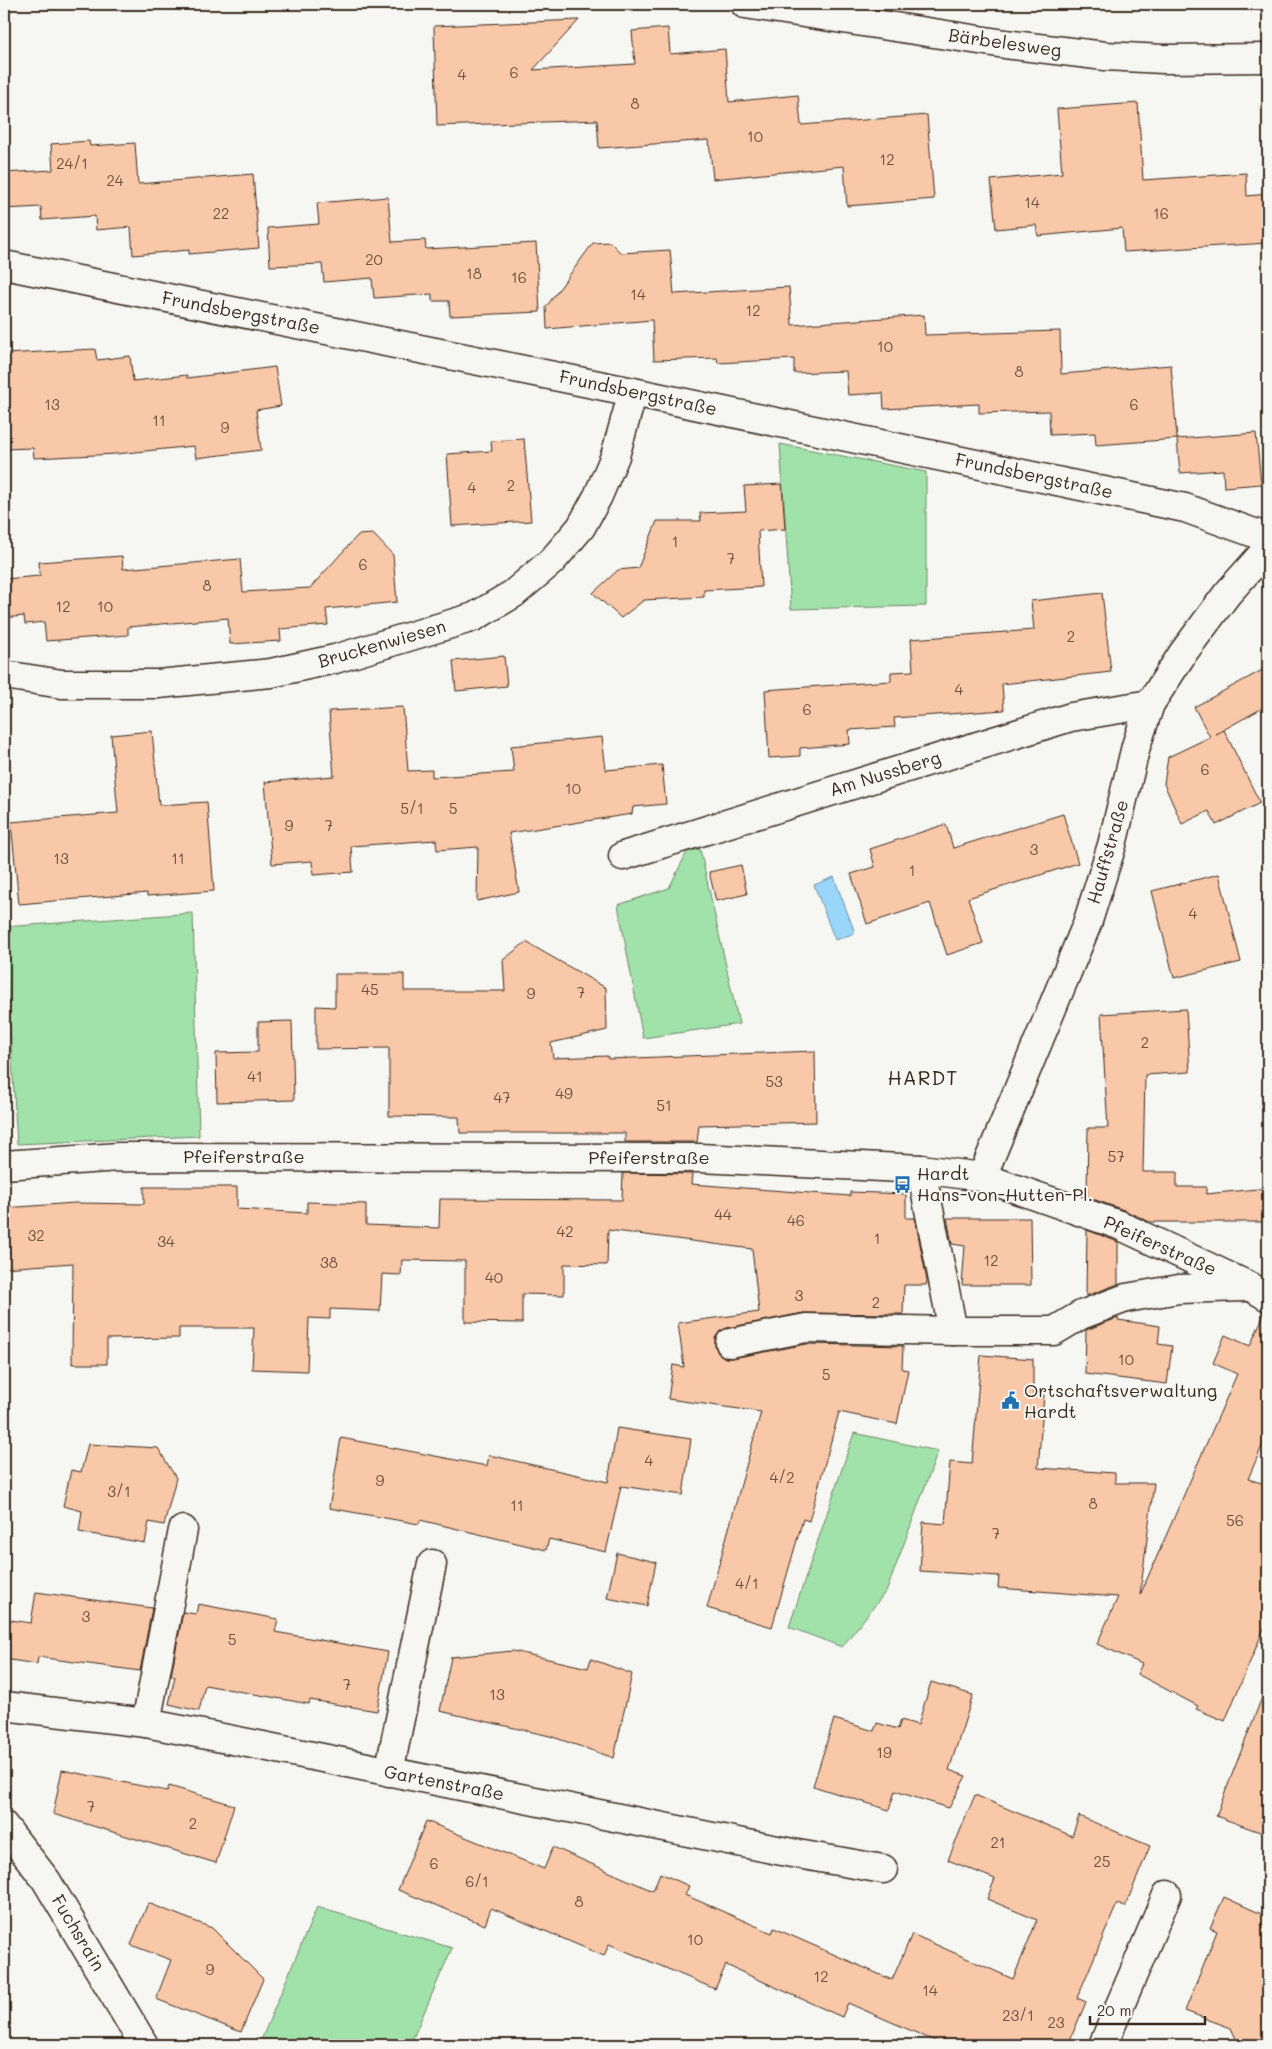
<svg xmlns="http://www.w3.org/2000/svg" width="1272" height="2049" viewBox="0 0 1272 2049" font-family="Mali,sans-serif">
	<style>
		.green { fill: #a1e2ab; stroke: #6e8664 }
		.water { fill: #99d6fa; stroke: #7391a2 }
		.building { fill: #f9c8a8; stroke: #3b2a1e }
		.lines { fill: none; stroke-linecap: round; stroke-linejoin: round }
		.minor-casing { stroke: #3b2a1e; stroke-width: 31 }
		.minor { stroke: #f6f6f2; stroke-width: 28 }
		.labels { text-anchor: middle; stroke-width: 4; stroke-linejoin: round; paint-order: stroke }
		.number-label { font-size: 15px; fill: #6a5240 }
		.street-label { font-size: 18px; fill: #3b2a1e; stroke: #f6f6f2 }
		.poi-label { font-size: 18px; fill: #3b2a1e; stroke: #f6f6f2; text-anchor: start }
		.quarter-label { font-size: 20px; letter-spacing: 1px; fill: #3b2a1e; stroke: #f6f6f2 }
	</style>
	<rect width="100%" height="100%" fill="#f6f6f2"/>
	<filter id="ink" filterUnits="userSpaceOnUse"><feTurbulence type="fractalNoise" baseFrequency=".02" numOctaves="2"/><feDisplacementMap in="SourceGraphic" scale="10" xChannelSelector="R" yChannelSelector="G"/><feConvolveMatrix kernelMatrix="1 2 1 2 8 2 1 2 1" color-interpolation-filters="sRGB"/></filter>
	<g filter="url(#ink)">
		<!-- green -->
		<g class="green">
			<polygon points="780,444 926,472 926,606 791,609"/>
			<polygon points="700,849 739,1024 643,1038 618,905 669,888 687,852"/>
			<polygon points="193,913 199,1136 17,1144 4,927"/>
			<polygon points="854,1433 938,1451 887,1590 842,1647 789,1627"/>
			<polygon points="317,1907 452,1948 410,2045 259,2045"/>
		</g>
		<!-- water -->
		<polygon class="water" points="834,877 855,933 835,940 814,885"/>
		<!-- building -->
		<g class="building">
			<polygon points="579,20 533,70 635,64 632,31 668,28 670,54 725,49 729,102 798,95 801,125 927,115 934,199 847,206 844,166 713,179 709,140 599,148 597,120 437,126 434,26"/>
			<polygon points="1138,103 1143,180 1246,173 1247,196 1268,194 1268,243 1124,252 1122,228 1038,236 1036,225 996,229 991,180 1062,173 1057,109"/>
			<polygon points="89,141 90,146 135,143 138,184 253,174 259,248 189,254 189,250 133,255 131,227 96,230 95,216 42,220 41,207 4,209 4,173 53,170 51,144"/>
			<polygon points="388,197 392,242 425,240 426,249 536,243 540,312 450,316 449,301 432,301 432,294 374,298 372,278 324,282 322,264 270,266 268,228 319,224 317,203"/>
			<polygon points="610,242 621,253 670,250 674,294 789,287 792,325 924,315 925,335 1060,331 1061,374 1171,365 1177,439 1096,445 1095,433 1050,435 1049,411 979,413 979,404 884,409 883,393 848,395 846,371 794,373 794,359 718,363 717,358 654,360 652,320 547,329 546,307 593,243"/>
			<polygon points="95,349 97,360 130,356 133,381 187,375 187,378 275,367 281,406 256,410 261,450 196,458 194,446 116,454 34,458 33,448 4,449 4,354"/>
			<polygon points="1256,433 1261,484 1224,487 1223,470 1180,473 1177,439"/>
			<polygon points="524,439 531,521 452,526 447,454 492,451 491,441"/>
			<polygon points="782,484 785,529 758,531 761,587 704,590 704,597 644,600 621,618 593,593 618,570 638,568 657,521 701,521 700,513 746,511 744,486"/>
			<polygon points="373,534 393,555 397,602 326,609 328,625 280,629 281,641 230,644 228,618 128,627 128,635 46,641 44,622 25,624 24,616 4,618 4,579 40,576 39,562 122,556 123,569 240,559 243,592 310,588 358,535"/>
			<polygon points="1102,593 1111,672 1002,684 1004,710 894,718 895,727 849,730 850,744 800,748 800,756 769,758 765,690 891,681 891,672 913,671 911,639 1034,630 1031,601"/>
			<polygon points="504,656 507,686 456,691 453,661"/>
			<polygon points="1268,667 1268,705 1216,734 1224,730 1260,803 1216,825 1209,811 1182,824 1164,784 1168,757 1210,737 1194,707"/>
			<polygon points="403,707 408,771 432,770 432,777 514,772 511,746 602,737 606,770 662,765 666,804 633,807 632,814 509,833 519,892 477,901 478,847 437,850 436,840 351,846 353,872 313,875 312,861 272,864 265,782 334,776 329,711"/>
			<polygon points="152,731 159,805 207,802 214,891 147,896 147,893 19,904 11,822 118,813 111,735"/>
			<polygon points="1063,814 1078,863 968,898 983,943 947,955 930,903 867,924 851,874 875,867 870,849 946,824 953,848"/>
			<polygon points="741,865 747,894 716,901 709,872"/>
			<polygon points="1219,874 1241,962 1174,978 1152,891"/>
			<polygon points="526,942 606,988 607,1030 551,1043 553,1058 608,1056 608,1059 815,1051 816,1122 699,1125 697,1142 625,1142 625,1133 460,1133 459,1117 389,1116 389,1048 316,1049 316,1006 335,1007 335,974 404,974 404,991 505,991 503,960"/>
			<polygon points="1186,1009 1190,1072 1145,1075 1143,1172 1177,1172 1177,1187 1206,1187 1206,1194 1268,1188 1268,1222 1150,1222 1124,1210 1087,1197 1088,1128 1108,1128 1101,1014"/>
			<polygon points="292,1021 294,1100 217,1102 216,1053 258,1052 258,1022"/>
			<polygon points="623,1173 692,1174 691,1184 850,1196 850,1192 906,1194 906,1218 915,1218 927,1281 926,1285 904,1285 903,1314 803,1313 727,1328 720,1331 715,1338 715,1346 718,1353 725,1358 733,1358 807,1344 903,1346 902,1369 908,1370 897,1424 839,1412 809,1521 803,1519 772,1627 707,1608 761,1412 668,1399 673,1365 684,1367 678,1323 759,1312 752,1249 608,1230 607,1265 564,1264 564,1295 522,1294 522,1323 465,1322 465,1261 402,1260 401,1275 382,1274 380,1311 330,1309 330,1319 309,1318 307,1371 252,1369 254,1328 179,1328 179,1338 107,1339 107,1364 72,1364 73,1263 4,1268 4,1208 75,1203 144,1204 144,1187 237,1187 237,1209 307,1213 307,1202 366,1204 366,1225 439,1228 440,1199 622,1200"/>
			<polygon points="947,1218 1030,1218 1031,1285 962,1285 965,1246 952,1244"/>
			<polygon points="1087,1230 1118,1242 1118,1284 1089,1295 1086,1295"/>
			<polygon points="1265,1312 1268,1313 1268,1432 1248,1479 1268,1485 1268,1619 1225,1721 1196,1709 1198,1706 1137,1674 1142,1664 1097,1644 1118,1597 998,1588 999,1576 920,1571 923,1522 945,1524 950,1462 972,1464 981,1355 1033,1359 1033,1395 1044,1395 1038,1468 1115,1473 1115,1483 1154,1483 1140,1595 1237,1374 1213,1363 1225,1335 1250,1346"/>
			<polygon points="1118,1318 1118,1320 1160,1326 1158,1344 1172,1346 1167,1384 1085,1374 1086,1330"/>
			<polygon points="617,1428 691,1439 683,1495 621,1486 606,1552 549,1539 546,1550 420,1520 419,1524 329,1508 341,1438 487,1466 489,1455 608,1482"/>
			<polygon points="88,1444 158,1448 176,1478 164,1525 149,1522 145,1543 79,1532 82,1511 63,1506 71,1470 81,1472"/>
			<polygon points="617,1553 656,1562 647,1606 607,1598"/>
			<polygon points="36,1592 152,1608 140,1671 38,1657 37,1664 4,1659 4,1619 31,1623"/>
			<polygon points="198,1604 278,1619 275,1632 388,1652 377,1711 310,1700 309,1704 205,1685 199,1711 169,1704 175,1676 171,1676 183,1612 196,1614"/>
			<polygon points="513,1651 588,1668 591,1659 632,1674 614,1758 550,1736 440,1711 451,1657"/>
			<polygon points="931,1682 973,1695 949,1770 966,1776 949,1808 895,1791 889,1810 813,1786 834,1719 874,1731 877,1723 898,1729 901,1720 918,1725"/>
			<polygon points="1266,1687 1268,1688 1268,1835 1216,1816"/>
			<polygon points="62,1770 167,1791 169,1786 234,1805 216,1863 53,1814"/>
			<polygon points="975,1795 1072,1836 1079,1816 1150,1846 1125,1907 1117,1904 1077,1998 1086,2002 1068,2045 944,2045 848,2003 842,2017 726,1965 715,1989 609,1944 604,1956 491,1908 485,1925 398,1890 426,1821 544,1869 553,1847 653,1891 660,1873 689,1886 685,1895 772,1933 774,1928 892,1980 912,1934 1013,1979 1037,1920 987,1899 995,1879 948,1860"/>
			<polygon points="1224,1897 1268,1917 1268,2045 1239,2045 1231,2028 1185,2011 1217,1931 1210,1928"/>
			<polygon points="148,1903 212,1928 263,1979 241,2032 156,1999 171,1960 131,1945"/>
		</g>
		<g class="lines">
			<defs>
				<g id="minor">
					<polyline points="745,4 1005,44 1105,56 1163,59 1268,58"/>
					<polyline points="4,265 633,392 1185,508 1268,538"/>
					<polyline points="4,675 62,684 158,684 271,673 335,659 474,617 513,594 552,561 581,527 598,496 615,456 633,392"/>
					<polyline points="623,856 1071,717 1150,704"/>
					<polyline points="4,1165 119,1157 700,1158 921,1169 982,1177 1119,1225 1251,1287 1268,1297"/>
					<polyline points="921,1169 953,1331 1054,1331 1081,1315 1126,1298 1179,1289 1245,1287"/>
					<polyline points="982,1177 1087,924 1112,845 1136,746 1150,704 1183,653 1227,594 1268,548"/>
					<polyline points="730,1343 806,1328 953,1331"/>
					<polyline points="4,1706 146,1723 263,1746 792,1853 883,1869"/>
					<polyline points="146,1723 183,1530"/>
					<polyline points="389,1772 432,1564"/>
					<polyline points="4,1826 46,1880 144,2045"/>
					<polyline points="1103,2045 1167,1895"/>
				</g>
			</defs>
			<!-- minor casing -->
			<use href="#minor" class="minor-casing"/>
			<!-- minor -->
			<use href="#minor" class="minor"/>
		</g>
	</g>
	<!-- icons -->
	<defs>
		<symbol id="bus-bare" viewBox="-9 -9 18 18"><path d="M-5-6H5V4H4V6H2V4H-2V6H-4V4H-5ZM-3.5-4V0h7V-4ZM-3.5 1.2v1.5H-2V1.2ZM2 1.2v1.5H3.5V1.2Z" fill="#1f6fb2" stroke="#f6f6f2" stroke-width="2.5" paint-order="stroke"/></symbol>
		<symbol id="civic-bare" viewBox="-9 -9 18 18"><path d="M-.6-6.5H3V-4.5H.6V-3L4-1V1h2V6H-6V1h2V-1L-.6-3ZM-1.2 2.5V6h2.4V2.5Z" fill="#1f6fb2" stroke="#f6f6f2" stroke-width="2.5" paint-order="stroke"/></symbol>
	</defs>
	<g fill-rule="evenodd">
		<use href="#bus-bare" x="890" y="1172" width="25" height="25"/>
		<use href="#civic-bare" x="998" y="1388" width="25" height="25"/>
	</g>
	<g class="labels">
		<!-- number labels -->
		<g class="number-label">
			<text x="514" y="78">6</text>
			<text x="462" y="80">4</text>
			<text x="635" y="109">8</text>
			<text x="755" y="142">10</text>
			<text x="887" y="165">12</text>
			<text x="72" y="169">24/1</text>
			<text x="115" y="186">24</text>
			<text x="1032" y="208">14</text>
			<text x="221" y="219">22</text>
			<text x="1161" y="219">16</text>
			<text x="374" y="265">20</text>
			<text x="474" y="279">18</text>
			<text x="519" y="283">16</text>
			<text x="638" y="300">14</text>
			<text x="753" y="316">12</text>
			<text x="885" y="352">10</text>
			<text x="1019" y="377">8</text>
			<text x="52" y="410">13</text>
			<text x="1134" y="410">6</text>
			<text x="159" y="426">11</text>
			<text x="225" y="433">9</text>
			<text x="511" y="491">2</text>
			<text x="472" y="493">4</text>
			<text x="675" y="547">1</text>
			<text x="731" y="564">7</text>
			<text x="363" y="570">6</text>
			<text x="207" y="591">8</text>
			<text x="63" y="612">12</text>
			<text x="105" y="612">10</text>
			<text x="1071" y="642">2</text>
			<text x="959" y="695">4</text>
			<text x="807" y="715">6</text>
			<text x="1205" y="775">6</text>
			<text x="573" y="794">10</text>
			<text x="412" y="814">5/1</text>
			<text x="453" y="814">5</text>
			<text x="289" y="831">9</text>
			<text x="329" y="831">7</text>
			<text x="1034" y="855">3</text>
			<text x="61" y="864">13</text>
			<text x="178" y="864">11</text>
			<text x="912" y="876">1</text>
			<text x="1193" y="919">4</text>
			<text x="370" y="995">45</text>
			<text x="581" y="998">7</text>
			<text x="531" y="999">9</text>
			<text x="1145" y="1048">2</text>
			<text x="255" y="1082">41</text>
			<text x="774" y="1087">53</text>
			<text x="564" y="1099">49</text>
			<text x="502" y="1103">47</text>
			<text x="664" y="1111">51</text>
			<text x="1116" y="1162">57</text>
			<text x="723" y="1220">44</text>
			<text x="796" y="1226">46</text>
			<text x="565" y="1237">42</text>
			<text x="36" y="1241">32</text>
			<text x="877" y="1244">1</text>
			<text x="166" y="1247">34</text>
			<text x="991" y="1266">12</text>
			<text x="329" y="1268">38</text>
			<text x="494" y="1283">40</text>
			<text x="799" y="1301">3</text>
			<text x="876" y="1308">2</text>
			<text x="1126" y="1365">10</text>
			<text x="826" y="1380">5</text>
			<text x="649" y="1466">4</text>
			<text x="782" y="1483">4/2</text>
			<text x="380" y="1486">9</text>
			<text x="119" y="1497">3/1</text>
			<text x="1093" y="1509">8</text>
			<text x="517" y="1511">11</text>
			<text x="1235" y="1526">56</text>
			<text x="996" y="1539">7</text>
			<text x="747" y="1589">4/1</text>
			<text x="86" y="1622">3</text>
			<text x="232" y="1645">5</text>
			<text x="347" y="1690">7</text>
			<text x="497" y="1700">13</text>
			<text x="884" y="1758">19</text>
			<text x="91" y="1812">7</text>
			<text x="193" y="1829">2</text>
			<text x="998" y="1848">21</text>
			<text x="1102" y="1867">25</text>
			<text x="434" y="1869">6</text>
			<text x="477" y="1887">6/1</text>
			<text x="579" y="1907">8</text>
			<text x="695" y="1945">10</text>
			<text x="210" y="1975">9</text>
			<text x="821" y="1982">12</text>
			<text x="930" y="1996">14</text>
			<text x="1018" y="2021">23/1</text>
			<text x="1056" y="2028">23</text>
		</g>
		<!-- street labels -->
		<g class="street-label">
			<text transform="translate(1005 43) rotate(8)" y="6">Bärbelesweg</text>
			<text transform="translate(241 313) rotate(11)" y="6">Frundsbergstraße</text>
			<text transform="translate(638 393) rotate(12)" y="6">Frundsbergstraße</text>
			<text transform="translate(1034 476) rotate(12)" y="6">Frundsbergstraße</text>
			<text transform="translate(382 644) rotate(-16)" y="6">Bruckenwiesen</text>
			<text transform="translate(885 774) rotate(-17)" y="6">Am Nussberg</text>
			<text transform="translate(1108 852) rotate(-74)" y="6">Hauffstraße</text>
			<text x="244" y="1163">Pfeiferstraße</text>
			<text x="649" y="1164">Pfeiferstraße</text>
			<text transform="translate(1160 1246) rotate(24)" y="6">Pfeiferstraße</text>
			<text transform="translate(444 1783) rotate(11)" y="6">Gartenstraße</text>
			<text transform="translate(78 1933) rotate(59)" y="6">Fuchsrain</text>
		</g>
		<!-- poi labels -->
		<g class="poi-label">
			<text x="917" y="1180">Hardt<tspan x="917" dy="21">Hans-von-Hutten-Pl.</tspan></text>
			<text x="1024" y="1397">Ortschaftsverwaltung<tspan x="1024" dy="21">Hardt</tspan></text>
		</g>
		<!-- quarter labels -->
		<g class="quarter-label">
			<text x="923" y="1085">HARDT</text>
		</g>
	</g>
	<!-- margin -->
	<rect width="1272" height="2049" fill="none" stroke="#f6f6f2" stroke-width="20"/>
	<rect x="10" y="10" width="1252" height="2029" fill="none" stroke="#3b2a1e" stroke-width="2" filter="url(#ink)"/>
	<!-- scale -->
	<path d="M1090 2016v8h115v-8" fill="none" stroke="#3b2a1e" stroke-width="2.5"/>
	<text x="1097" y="2016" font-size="15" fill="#3b2a1e" stroke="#f6f6f2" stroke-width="4" paint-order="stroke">20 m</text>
</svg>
